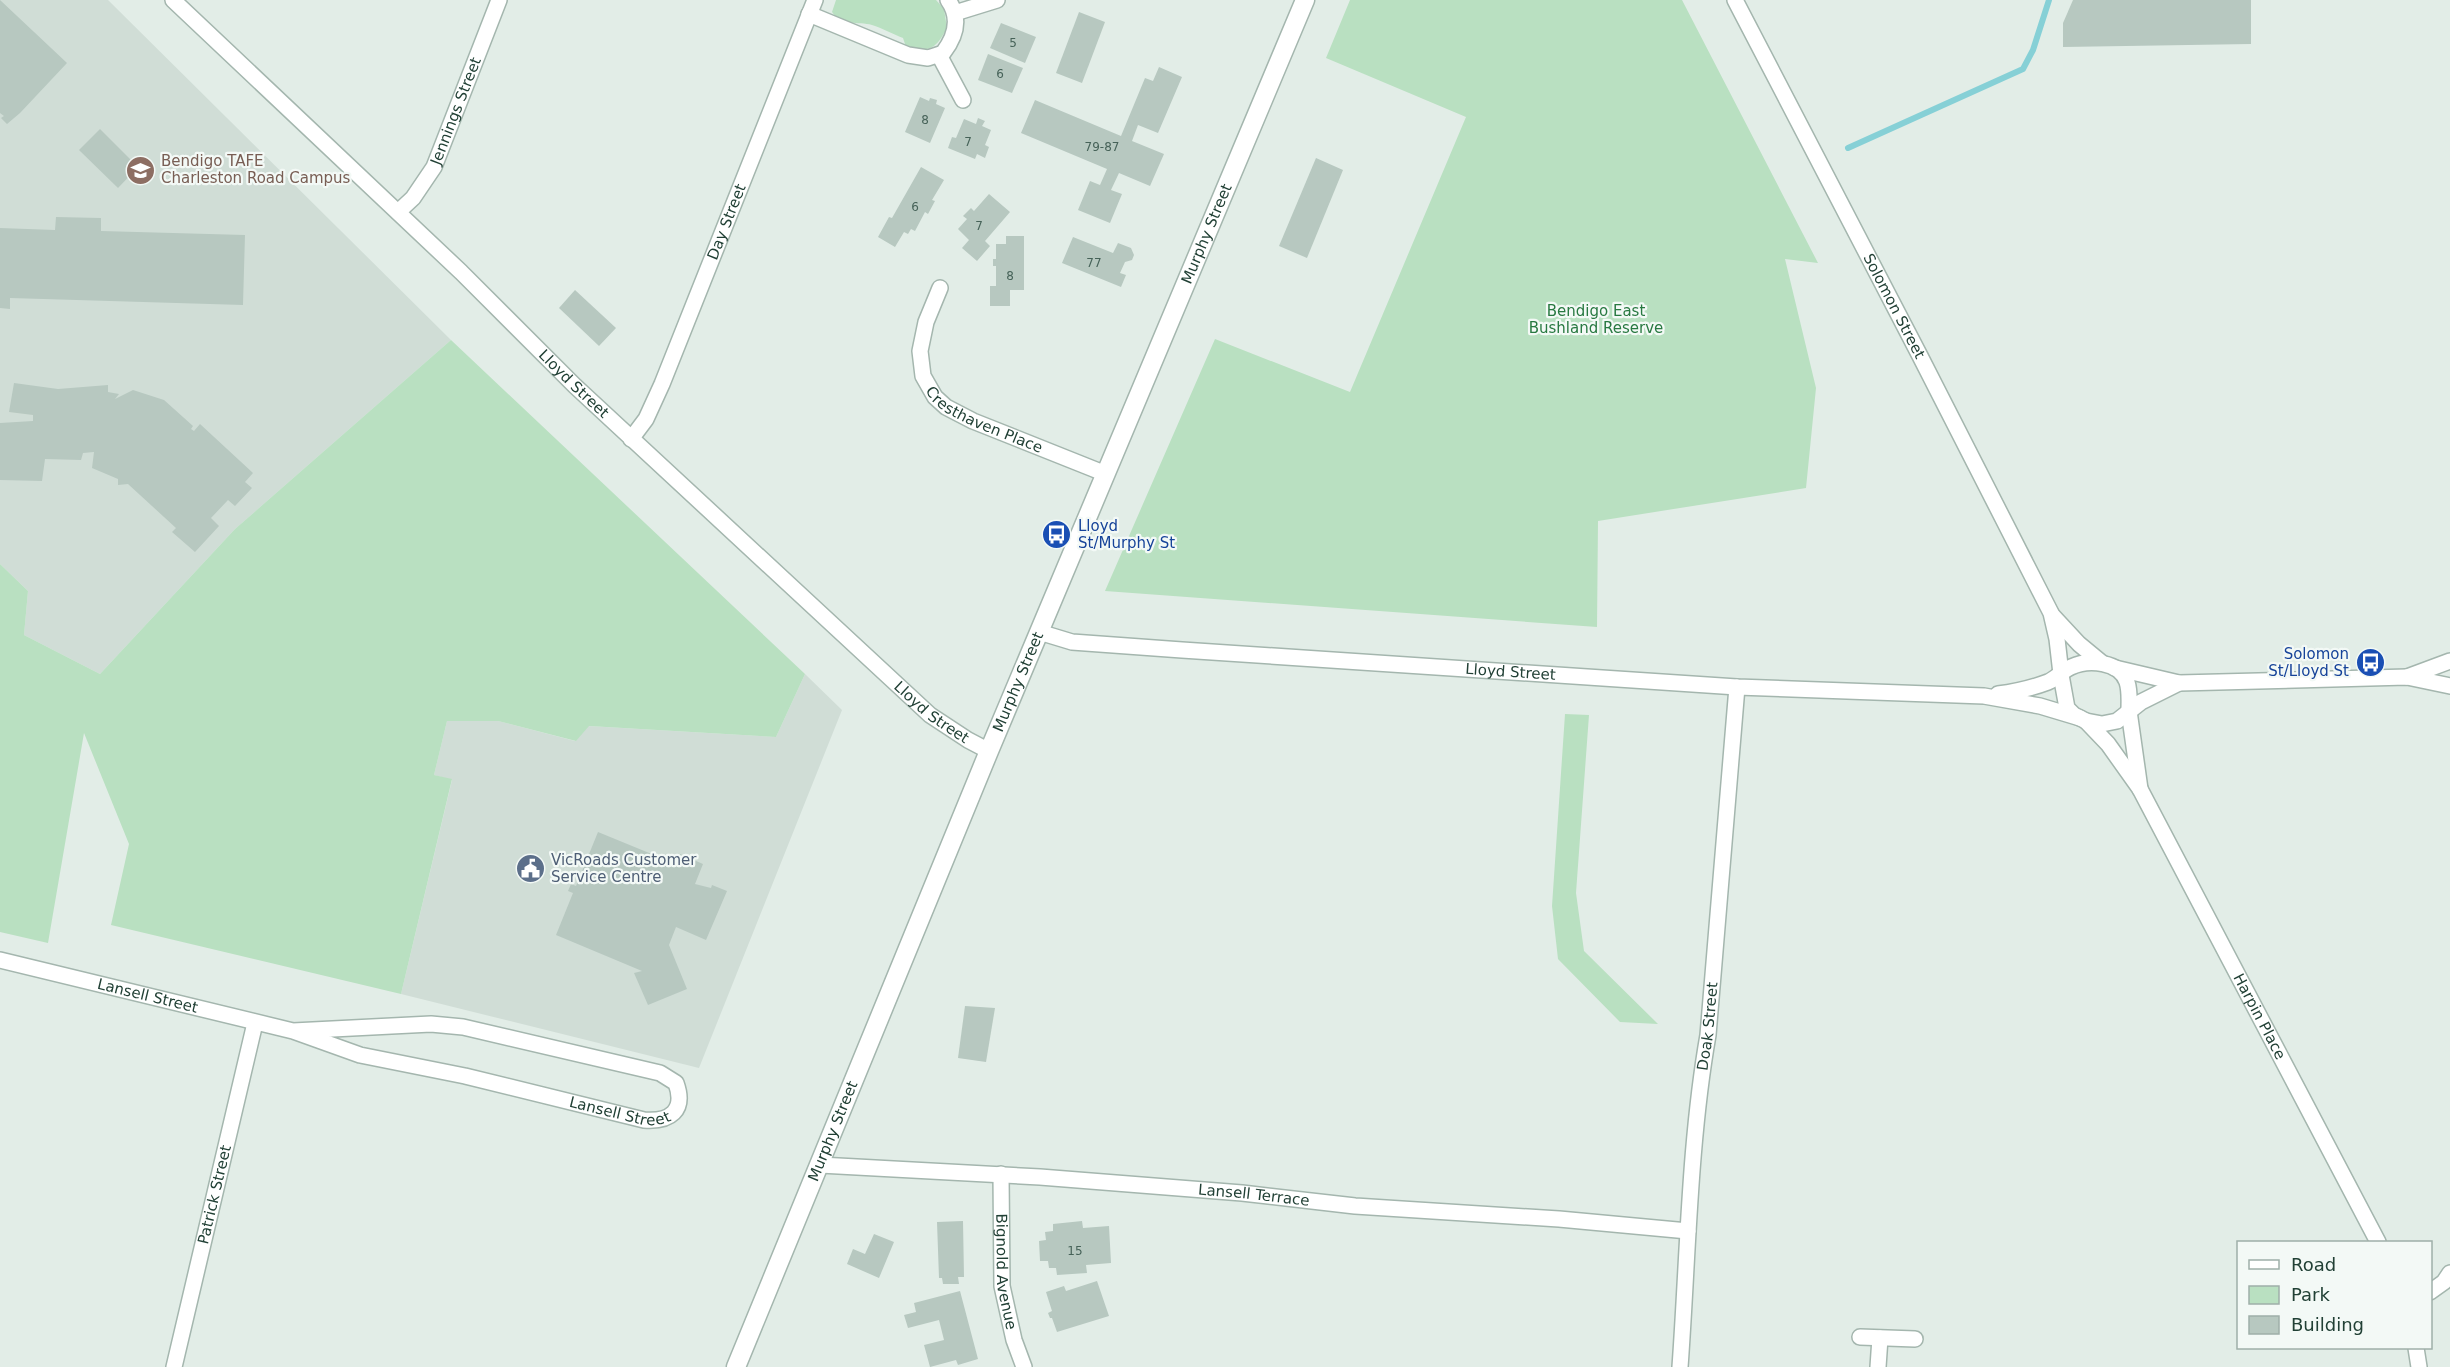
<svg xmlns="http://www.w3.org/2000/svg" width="2450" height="1367" viewBox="0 0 2450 1367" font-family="'DejaVu Sans',sans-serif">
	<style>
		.built { fill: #d0ddd6 }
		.green { fill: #b9e0c1 }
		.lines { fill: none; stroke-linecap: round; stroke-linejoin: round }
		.stream { stroke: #86d0d6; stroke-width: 6 }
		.building { fill: #b7c8c0 }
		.minor-casing { stroke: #a4b6ae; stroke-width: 18 }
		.tertiary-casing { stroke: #a4b6ae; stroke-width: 21 }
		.minor { stroke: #fff; stroke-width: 15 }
		.tertiary { stroke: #fff; stroke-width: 18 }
		.labels { text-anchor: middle; stroke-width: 4.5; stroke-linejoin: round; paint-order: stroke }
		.number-label { font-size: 12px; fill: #466258 }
		.street-label { font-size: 15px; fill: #214035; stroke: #f3f9f6 }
		.education-label { font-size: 15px; fill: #785e54; stroke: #f3f9f6; text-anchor: start }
		.park-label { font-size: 15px; fill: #287941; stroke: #f3f9f6 }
		.transit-label { font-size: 15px; fill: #164399; stroke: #f3f9f6; text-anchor: start }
		.service-label { font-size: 15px; fill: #4e5e75; stroke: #f3f9f6; text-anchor: start }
	</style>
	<rect width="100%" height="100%" fill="#e2ede7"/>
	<!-- built -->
	<g class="built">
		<polygon points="0,0 108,0 451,340 235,529 100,674 24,635 28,591 0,564"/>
		<polygon points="805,674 842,710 699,1068 401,994 452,780 434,775 447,721 498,721 575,741 588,726 776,737"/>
	</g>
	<!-- green -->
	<g class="green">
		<path d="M836 0H936L944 9 947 28C935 50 930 52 906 47L903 38C893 34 882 28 872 25 858 21 842 27 832 12Z"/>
		<polygon points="1350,0 1682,0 1818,263 1785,259 1816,388 1806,488 1598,521 1597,627 1105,591 1215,339 1350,392 1466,117 1326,58"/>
		<polygon points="451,340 805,674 776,737 589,726 576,741 498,721 447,721 434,775 452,779 401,994 111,925 129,844 84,733 48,943 0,932 0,564 28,591 24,635 100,674 235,529"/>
		<polygon points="1565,714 1589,715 1576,893 1584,951 1658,1024 1620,1022 1558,959 1552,906"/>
	</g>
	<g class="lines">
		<!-- stream -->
		<polyline class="stream" points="1848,148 2023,69 2033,50 2049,0"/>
	</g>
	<!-- building -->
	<g class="building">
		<polygon points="0,0 67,63 20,113 7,124 1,118 4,116 0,113"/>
		<polygon points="2073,0 2251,0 2251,44 2063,47 2063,23"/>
		<polygon points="1079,12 1105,22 1082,83 1056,73"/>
		<polygon points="1001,23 1036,37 1025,63 990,48"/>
		<polygon points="988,54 1023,68 1012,93 978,80"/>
		<polygon points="1159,67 1182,77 1158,133 1138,125 1132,141 1164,154 1150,186 1119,173 1111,190 1122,194 1110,223 1078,210 1090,181 1100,185 1107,169 1021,133 1035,100 1121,136 1145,78 1153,81"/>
		<polygon points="920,97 929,101 930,98 937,100 936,104 945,108 930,143 905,132"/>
		<polygon points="978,118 985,121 982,126 991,130 985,145 989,147 985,158 977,154 975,159 948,148 952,137 956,138 964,119 976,124"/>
		<polygon points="100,129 138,167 118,188 79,150"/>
		<polygon points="1316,158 1343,170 1307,258 1279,246"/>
		<polygon points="921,167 944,180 932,200 935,201 928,214 925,212 915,231 911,229 908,234 904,232 895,247 878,237 889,217 892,218"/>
		<polygon points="989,194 1010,212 985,241 990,246 977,261 962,248 969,240 958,229 967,219 963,216 971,208 974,211"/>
		<polygon points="56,217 101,218 101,231 245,235 243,305 10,298 10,309 0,308 0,228 55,230"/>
		<polygon points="1006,236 1024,236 1024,290 1010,290 1010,306 990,306 990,286 996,286 996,266 993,266 993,259 996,259 996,244 1006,244"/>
		<polygon points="1073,237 1113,253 1118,243 1131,248 1134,255 1132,260 1125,262 1120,273 1126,275 1121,287 1062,263"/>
		<polygon points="575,290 616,328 599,346 559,308"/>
		<polygon points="14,383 58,389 108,385 108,392 119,394 115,399 133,390 164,400 193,426 191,429 194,431 200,424 253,473 245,482 252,488 235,506 228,500 211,518 219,526 195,552 172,532 176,528 128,484 118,485 118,479 92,468 94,452 83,453 81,460 45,459 42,481 0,480 0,423 33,421 33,415 9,412"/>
		<polygon points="598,832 676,864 680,854 703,864 695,884 711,888 712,885 727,891 706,940 676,927 669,945 687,989 648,1005 634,973 642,971 556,935 573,893 568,891 571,884 576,886"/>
		<polygon points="965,1006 995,1008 986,1062 958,1058"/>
		<polygon points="963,1221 964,1277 958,1277 959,1284 943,1284 942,1278 939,1278 937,1222"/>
		<polygon points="1082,1221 1083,1228 1109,1226 1111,1263 1086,1265 1087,1273 1057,1275 1056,1268 1049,1268 1048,1261 1040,1261 1039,1241 1046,1240 1045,1232 1053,1231 1053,1224"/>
		<polygon points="874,1234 894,1242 879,1278 847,1264 853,1249 865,1254"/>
		<polygon points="1097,1281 1109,1316 1057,1332 1052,1318 1050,1318 1048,1313 1052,1311 1046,1292 1064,1286 1066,1291"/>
		<polygon points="960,1291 978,1359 958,1365 956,1360 930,1367 924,1345 944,1340 939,1320 908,1328 904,1315 916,1312 914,1303"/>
	</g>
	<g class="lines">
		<defs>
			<g id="minor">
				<path id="s1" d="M173 0 461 272 575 386 930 715 968 740 989 751"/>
				<path id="s2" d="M1735 0 1920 356 2051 613 2057 639 2061 674"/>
				<polyline points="955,13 997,0"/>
				<path d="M809 14 908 55 928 58 943 53C956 36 961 18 948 0"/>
				<polyline points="939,55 963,100"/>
				<path id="s3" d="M398 212 413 198 434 167 499 0"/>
				<path id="s4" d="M940 288 926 322 920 351 923 376 935 397 946 407 973 421 1106 474"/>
				<path id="s5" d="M631 439 646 419 662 384 815 0"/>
				<polyline points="2053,616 2079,644 2102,663"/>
				<path id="s6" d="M1039 632 1072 642 1182 650 1737 687 1984 696 2040 706 2080 718"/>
				<polyline points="2115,668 2179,683 2407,677 2450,686"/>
				<polyline points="2061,675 2067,708 2074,715 2086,721 2102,724 2117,721 2141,702 2179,683"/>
				<polyline points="2407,677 2450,661"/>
				<path d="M1998 694C2015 692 2032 688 2048 682 2057 678 2062 671 2071 667 2088 659 2120 661 2127 682 2130 691 2129 701 2129 710"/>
				<polyline points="2129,711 2140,789"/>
				<path id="s7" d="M2086 721 2108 744 2140 789 2378 1242"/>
				<path id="s8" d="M0 960 293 1031 360 1055 465 1076 644 1120C670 1122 686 1111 676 1083L660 1073 463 1027 431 1024 293 1031"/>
				<path id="s9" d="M820 1165 1040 1177 1242 1193 1355 1206 1559 1219 1688 1231"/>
				<path id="s10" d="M1001 1174 1002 1286 1014 1340 1024 1367"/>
				<polyline points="2430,1292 2444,1282 2450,1273"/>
				<polyline points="1860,1337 1915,1339"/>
				<polyline points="2416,1348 2419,1367"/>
				<path id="s11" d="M174 1367 255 1023"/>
				<path id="s12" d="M1680 1367C1688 1257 1689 1144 1708 1035L1737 687"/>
				<polyline points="1878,1367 1880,1338"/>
			</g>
			<g id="tertiary">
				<path id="s13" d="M736 1367 989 751 1305 0"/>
			</g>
		</defs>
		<!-- minor casing -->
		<use href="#minor" class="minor-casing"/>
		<!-- tertiary casing -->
		<use href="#tertiary" class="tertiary-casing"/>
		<!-- minor -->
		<use href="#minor" class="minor"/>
		<!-- tertiary -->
		<use href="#tertiary" class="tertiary"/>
	</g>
	<!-- icons -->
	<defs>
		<symbol id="university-disc" viewBox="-11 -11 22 22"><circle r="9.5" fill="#8d6e63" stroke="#f3f9f6"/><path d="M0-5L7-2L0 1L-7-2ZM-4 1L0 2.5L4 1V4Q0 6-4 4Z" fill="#fff"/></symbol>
		<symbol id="bus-disc" viewBox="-11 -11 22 22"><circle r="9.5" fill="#1a4fb4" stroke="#f3f9f6"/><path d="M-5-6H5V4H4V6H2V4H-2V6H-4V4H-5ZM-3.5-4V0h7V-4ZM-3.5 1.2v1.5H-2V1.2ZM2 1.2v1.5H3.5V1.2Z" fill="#fff"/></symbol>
		<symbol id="civic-disc" viewBox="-11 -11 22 22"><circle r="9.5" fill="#5c6f8a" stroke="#f3f9f6"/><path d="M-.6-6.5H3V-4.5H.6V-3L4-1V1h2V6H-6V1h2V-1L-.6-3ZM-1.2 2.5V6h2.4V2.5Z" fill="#fff"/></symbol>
	</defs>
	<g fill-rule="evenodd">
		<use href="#university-disc" x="124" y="154" width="33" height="33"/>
		<use href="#bus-disc" x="1040" y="518" width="33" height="33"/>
		<use href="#bus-disc" x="2354" y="646" width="33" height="33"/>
		<use href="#civic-disc" x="514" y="852" width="33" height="33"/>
	</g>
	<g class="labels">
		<!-- number labels -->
		<g class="number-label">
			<text x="1013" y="47">5</text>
			<text x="1000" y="78">6</text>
			<text x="925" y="124">8</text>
			<text x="968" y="146">7</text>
			<text x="1102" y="151">79-87</text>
			<text x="915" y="211">6</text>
			<text x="979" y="230">7</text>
			<text x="1094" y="267">77</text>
			<text x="1010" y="280">8</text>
			<text x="1075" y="1255">15</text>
		</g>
		<!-- street labels -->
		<g class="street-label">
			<text dy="5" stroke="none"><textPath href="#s3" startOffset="118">Jennings Street</textPath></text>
			<text dy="5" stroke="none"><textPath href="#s5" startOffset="238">Day Street</textPath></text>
			<text dy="5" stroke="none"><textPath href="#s13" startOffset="1227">Murphy Street</textPath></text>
			<text dy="5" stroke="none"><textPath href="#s2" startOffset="345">Solomon Street</textPath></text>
			<text dy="5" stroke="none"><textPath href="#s1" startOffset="555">Lloyd Street</textPath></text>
			<text dy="5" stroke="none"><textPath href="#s4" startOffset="170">Cresthaven Place</textPath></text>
			<text dy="5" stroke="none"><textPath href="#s6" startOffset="474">Lloyd Street</textPath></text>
			<text dy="5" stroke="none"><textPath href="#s13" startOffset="741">Murphy Street</textPath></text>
			<text dy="5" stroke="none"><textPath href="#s1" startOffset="1041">Lloyd Street</textPath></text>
			<text dy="5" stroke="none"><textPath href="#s8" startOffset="152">Lansell Street</textPath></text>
			<text dy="5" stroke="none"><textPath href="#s7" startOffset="344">Harpin Place</textPath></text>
			<text dy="5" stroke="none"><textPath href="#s12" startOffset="342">Doak Street</textPath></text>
			<text dy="5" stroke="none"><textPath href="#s8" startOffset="639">Lansell Street</textPath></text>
			<text dy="5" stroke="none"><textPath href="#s13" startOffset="255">Murphy Street</textPath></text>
			<text dy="5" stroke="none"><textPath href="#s11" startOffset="177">Patrick Street</textPath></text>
			<text dy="5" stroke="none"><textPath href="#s9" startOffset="435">Lansell Terrace</textPath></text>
			<text dy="5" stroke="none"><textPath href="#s10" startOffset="98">Bignold Avenue</textPath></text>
		</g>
		<!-- education labels -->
		<g class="education-label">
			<text x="161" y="166">Bendigo TAFE<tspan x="161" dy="17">Charleston Road Campus</tspan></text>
		</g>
		<!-- park labels -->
		<g class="park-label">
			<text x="1596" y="316">Bendigo East<tspan x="1596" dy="17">Bushland Reserve</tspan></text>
		</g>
		<!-- transit labels -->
		<g class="transit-label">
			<text x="1078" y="531">Lloyd<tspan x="1078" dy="17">St/Murphy St</tspan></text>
			<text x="2349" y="659" text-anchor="end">Solomon<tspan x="2349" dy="17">St/Lloyd St</tspan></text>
		</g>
		<!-- service labels -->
		<g class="service-label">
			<text x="551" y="865">VicRoads Customer<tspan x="551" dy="17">Service Centre</tspan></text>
		</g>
	</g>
	<!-- legend -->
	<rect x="2237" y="1241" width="195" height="108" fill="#f3f9f6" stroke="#9fafa9" stroke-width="1.5"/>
	<rect x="2249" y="1260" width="30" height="9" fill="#ffffff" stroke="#9fafa9" stroke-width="1.5"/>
	<text x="2291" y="1271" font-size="18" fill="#214035">Road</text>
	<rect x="2249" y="1286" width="30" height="18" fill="#b9e0c1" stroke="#9fafa9" stroke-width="1.5"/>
	<text x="2291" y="1301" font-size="18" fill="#214035">Park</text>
	<rect x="2249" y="1316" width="30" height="18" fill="#b7c8c0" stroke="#9fafa9" stroke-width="1.5"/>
	<text x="2291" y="1331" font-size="18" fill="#214035">Building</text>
</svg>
